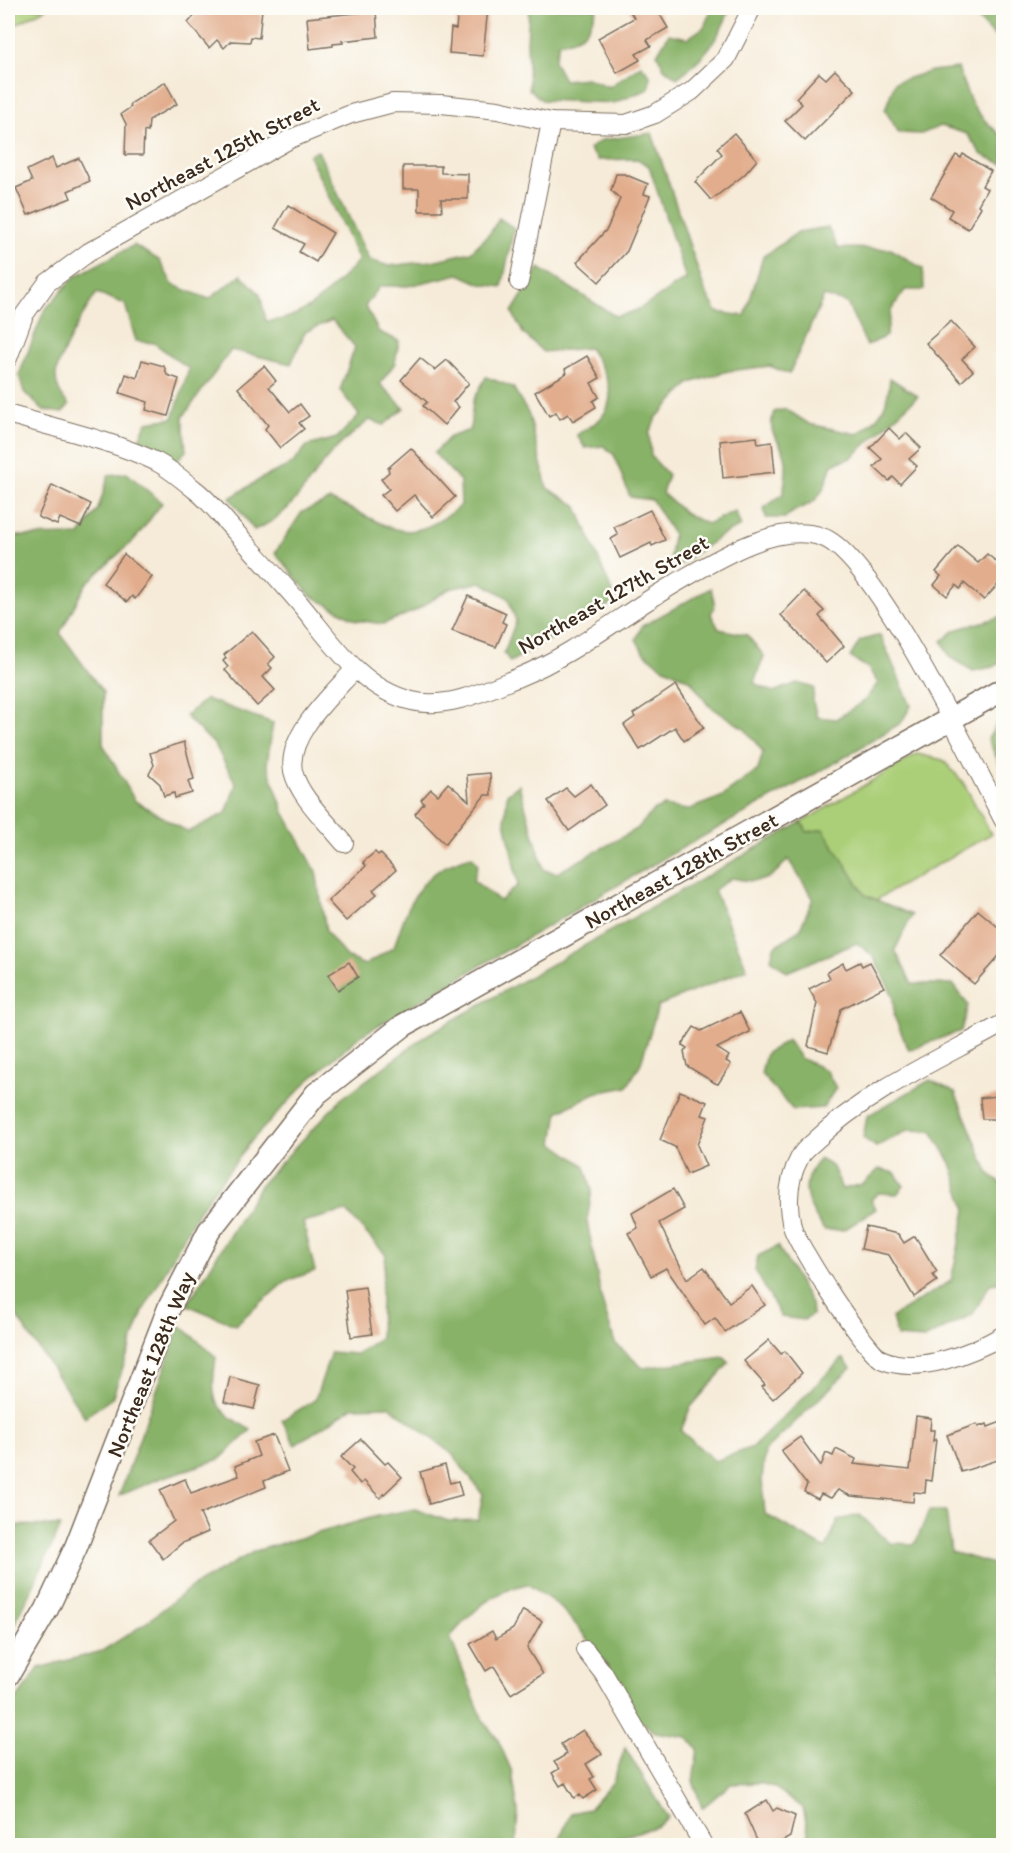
<svg xmlns="http://www.w3.org/2000/svg" width="1011" height="1853" viewBox="0 0 1011 1853" font-family="Itim,sans-serif">
	<style>
		.green { fill: #abcf78; stroke: #737c4b; stroke-width: 1.5 }
		.forest { fill: #88b268; stroke: #626e43; stroke-width: 1.5 }
		.building { fill: #e2ad8d }
		.lines { fill: none; stroke-linecap: round; stroke-linejoin: round }
		.minor-casing { stroke: #7c6e5f; stroke-width: 20 }
		.tertiary-casing { stroke: #7c6e5f; stroke-width: 25 }
		.minor { stroke: #fff; stroke-width: 18 }
		.tertiary { stroke: #fff; stroke-width: 22 }
		.labels { text-anchor: middle; stroke-width: 5; stroke-linejoin: round; paint-order: stroke }
		.street-label { font-size: 22px; fill: #3b2a1e; stroke: #fdfcf7 }
	</style>
	<rect width="100%" height="100%" fill="#fdfcf7"/>
	<filter id="ink" filterUnits="userSpaceOnUse"><feTurbulence type="fractalNoise" baseFrequency=".0167" numOctaves="2"/><feDisplacementMap in="SourceGraphic" scale="12" xChannelSelector="R" yChannelSelector="G"/><feConvolveMatrix kernelMatrix="1 2 1 2 8 2 1 2 1" color-interpolation-filters="sRGB"/></filter>
	<filter id="wash" filterUnits="userSpaceOnUse"><feTurbulence type="fractalNoise" baseFrequency=".008" numOctaves="4" result="noise"/><feDisplacementMap in="SourceGraphic" scale="24" xChannelSelector="R" yChannelSelector="G"/><feGaussianBlur stdDeviation="1.35" result="paint"/><feColorMatrix in="noise" values="0 0 0 0 0 0 0 0 0 0 0 0 0 0 0 0 0 1.4 0 .05"/><feComposite in="paint" operator="in"/></filter>
	<g filter="url(#wash)">
		<rect width="100%" height="100%" fill="#f6ebd8"/>
		<!-- green -->
		<g class="green">
			<polygon points="8,8 47,8 8,29"/>
			<polygon points="917,754 943,760 963,782 991,834 876,900 865,895 807,832 802,822"/>
		</g>
		<!-- forest -->
		<g class="forest">
			<path d="M529 8H597C587 33 586 37 559 43L554 61 564 80 587 78 609 87 641 65 650 75 649 89 614 103 542 100 529 89 527 43Z"/>
			<path d="M712 8H730C719 40 704 58 677 78L664 68 657 54 669 34 688 38 704 27Z"/>
			<polygon points="968,8 1003,8 1003,45"/>
			<path d="M958 68C970 104 974 113 1003 137V164L982 155 967 134 941 126 921 134 899 133 885 110 895 82 932 71Z"/>
			<path d="M652 133 705 291 717 312 745 316 763 257 798 232 828 227 838 248 891 249 923 269 924 290H905L891 310 886 336 867 346 847 303 824 296 789 374 770 366 728 371 690 383 657 417 649 433 651 456 668 475 662 493 686 514 707 524 735 511 741 526 722 535 676 567 670 557 673 534 652 500 630 497 614 455 604 446 585 448 577 435C584 429 595 425 601 418 621 395 603 368 589 348L543 352 523 333 512 312 539 268 615 316C643 313 662 292 686 279L649 166 637 159 598 160 589 149 602 140Z"/>
			<path d="M318 151 369 260 389 266 432 261 471 252 490 233 499 218 514 228 502 287 481 284 459 274 408 286H380L365 306 379 332 399 341 395 363 380 384 404 408 384 425 369 420C357 431 341 442 330 455 305 484 292 516 254 530L230 498 264 477 292 464 307 446 337 438 359 415 340 390 355 347 332 320 305 332 291 364 231 350 183 417 186 451 176 461 139 439 147 422 173 418 189 369 154 343 136 341 125 304 97 293C86 308 57 358 56 376 56 388 61 397 69 405L62 413 43 410 24 392 19 375 44 311 74 277 134 245 159 260 173 285 209 299 241 275 260 294 266 321C305 321 334 287 359 260L309 155Z"/>
			<path d="M486 377 513 387 529 415 547 488 576 505 616 601 510 662 504 653 516 621 508 598 481 582 449 589 415 611 383 624 356 620 310 595 275 553 302 512 330 500C390 522 402 554 461 505L460 481 434 453 450 437 470 430 473 401Z"/>
			<path d="M890 378 918 396 851 458 832 464C828 476 823 497 811 503 800 509 795 509 785 518H766L764 508 783 494C785 482 788 467 785 456 780 438 766 436 774 412L786 409 809 424 857 434C881 419 888 407 890 378Z"/>
			<path d="M8 464 12 472 14 536 80 535 98 509 109 475 127 473 162 503 136 538 86 584 60 633 103 692V744L135 801 188 832 226 813 236 784 215 745 185 716 206 699 273 723 267 764 284 812 316 871 326 931 346 957 365 965 394 947C409 901 420 869 472 856L478 864 473 880 500 901 518 885 505 820 507 794 519 785 544 870 557 873 637 829 653 811 664 806 687 810 721 797 758 770 763 752 745 729 708 705 691 681 661 666 643 652 636 639 642 626 711 588 715 605 711 614 719 629 747 635 764 656 754 683 773 692 797 683 814 688 813 702 817 717 836 719 864 701 878 683 868 668 850 657 860 641 880 635 911 706 901 723 840 760 666 857 360 1036 309 1080 253 1139 199 1210 143 1311 112 1398 85 1417 8 1304Z"/>
			<polygon points="1003,616 1003,661 993,667 973,671 950,657 942,641 955,630"/>
			<polygon points="1003,712 1003,772 988,739"/>
			<path d="M802 822 807 832 823 829 865 895 912 915 895 950 912 984H953L968 1005 961 1031 909 1050 894 1016 893 996 873 956 857 943 787 972 771 959 774 947 800 929 813 898 788 859C769 883 761 884 732 878L714 890 747 969 658 1006 641 1063 627 1087 595 1093 558 1112 553 1143 585 1166 592 1190 587 1221 602 1301 615 1343 643 1368 724 1357 729 1363 690 1408 681 1431 715 1461 753 1447 843 1358 851 1368 765 1451 762 1480 765 1514 826 1549 838 1520 860 1515 890 1543 915 1544 929 1511H946L951 1552 993 1564 1003 1555V1845H811L803 1808 774 1787 759 1783 731 1784 702 1808 693 1781 698 1749 687 1737 655 1732 639 1720 608 1667 578 1627 558 1605 527 1584C490 1593 475 1609 450 1637L483 1720 498 1740 512 1772 518 1811 516 1845 8 1846V1711L39 1668 102 1651 143 1625 191 1587 255 1551 374 1517 415 1509 448 1521 478 1520 483 1495 452 1454 389 1406 353 1407 295 1445 282 1420 315 1400 331 1352 356 1354 380 1338 381 1292 386 1255 346 1211 303 1222 315 1271 286 1281 235 1325 187 1305 261 1184 341 1099 427 1035Z"/>
			<polygon points="788,1040 800,1058 826,1070 836,1088 823,1108 793,1110 761,1074 766,1053"/>
			<polygon points="930,1080 955,1092 988,1172 1003,1185 1003,1282 990,1284 973,1314 924,1339 897,1337 892,1317 951,1281 966,1210 951,1163 932,1131 908,1130 876,1147 863,1138 867,1116"/>
			<path d="M820 1159 833 1167 842 1189 863 1184 879 1169 895 1173 904 1186 897 1194 878 1193 871 1200 876 1209 844 1230H824C807 1206 796 1183 820 1159Z"/>
			<polygon points="778,1246 811,1303 812,1315 804,1320 781,1317 755,1270 758,1256"/>
			<path d="M180 1325 216 1357C210 1401 212 1408 251 1430L220 1459 161 1478 119 1496Z"/>
			<polygon points="8,1525 61,1526 19,1616 8,1634"/>
			<polygon points="625,1748 668,1817 658,1826 594,1845 557,1845 571,1813 589,1809 613,1782"/>
		</g>
		<g id="blocks">
			<!-- building -->
			<g class="building">
				<polygon points="201,8 262,9 259,38 251,37 250,42 231,41 224,48 217,40 209,48 188,23"/>
				<polygon points="458,8 488,8 483,56 449,53 451,28 456,29"/>
				<polygon points="628,8 656,8 668,28 647,40 651,46 636,54 640,60 617,73 598,38 634,18"/>
				<polygon points="376,11 378,37 342,41 343,43 333,44 333,46 310,49 307,18"/>
				<polygon points="835,70 855,90 805,141 785,121 802,104 796,98 819,73 826,79"/>
				<polygon points="165,82 177,104 149,120 148,132 144,131 143,155 125,155 126,124 121,114 131,107 130,104"/>
				<polygon points="734,133 757,160 744,175 711,200 695,182 722,154 717,148"/>
				<polygon points="963,154 991,171 982,186 987,189 978,205 981,207 968,229 948,217 952,210 931,197 956,155 961,158"/>
				<polygon points="52,158 56,168 79,158 90,181 68,191 71,198 28,215 16,188 32,181 27,170"/>
				<polygon points="403,166 441,166 441,173 468,174 468,199 441,199 442,211 419,211 419,189 403,189"/>
				<polygon points="616,174 624,174 648,184 644,194 650,196 627,251 599,282 577,262 607,229 620,199 611,190"/>
				<polygon points="288,205 333,233 316,262 299,252 304,244 275,228"/>
				<polygon points="951,321 975,347 962,359 973,371 961,382 926,343"/>
				<polygon points="587,356 600,378 591,383 599,397 593,401 596,407 573,421 568,414 560,419 556,412 549,416 535,392 567,373 565,369"/>
				<polygon points="420,358 435,370 447,360 469,383 453,402 459,407 444,425 423,406 427,402 401,380"/>
				<polygon points="142,360 164,366 167,375 179,379 168,416 146,410 148,402 120,393 126,374 137,378"/>
				<polygon points="264,366 276,381 269,387 290,412 300,404 309,416 299,423 304,429 280,448 265,429 268,425 238,388"/>
				<polygon points="889,428 900,439 906,433 921,448 909,459 917,466 900,484 893,477 889,481 874,467 882,459 870,448"/>
				<polygon points="757,437 758,444 772,442 775,472 723,478 720,441"/>
				<polygon points="411,448 455,497 433,517 414,495 395,511 381,495 389,489 381,479 389,472 388,468"/>
				<polygon points="52,485 91,504 81,527 60,518 57,525 38,517"/>
				<polygon points="650,510 665,540 652,546 651,543 620,558 611,539 618,535 614,527"/>
				<polygon points="958,546 978,563 987,554 1004,568 1004,578 984,600 964,583 960,589 956,585 947,596 934,585 941,576 936,572"/>
				<polygon points="124,554 152,577 135,599 132,596 127,602 103,583"/>
				<polygon points="804,591 824,611 819,616 844,646 826,663 781,615"/>
				<polygon points="468,596 506,613 502,622 506,624 496,647 452,631"/>
				<polygon points="252,631 275,657 268,664 272,668 263,677 275,690 257,706 225,670 228,667 223,661 226,658 224,655"/>
				<polygon points="676,685 704,728 684,741 675,727 640,750 624,725 635,717 633,714"/>
				<polygon points="184,742 194,779 188,781 192,793 175,798 174,793 164,796 160,784 149,774 154,765 150,753"/>
				<polygon points="490,773 491,795 485,795 445,844 415,814 424,803 421,800 431,789 438,795 448,783 469,801 467,775"/>
				<polygon points="591,784 605,805 569,831 548,801 566,788 574,796"/>
				<polygon points="375,852 378,855 380,853 396,870 373,890 377,894 346,921 328,901 366,866 363,862"/>
				<polygon points="978,910 1004,932 1004,955 999,956 974,984 940,955"/>
				<polygon points="349,962 358,977 338,990 328,975"/>
				<polygon points="860,962 862,966 870,962 884,987 841,1009 828,1052 808,1046 817,1003 809,989 830,978 827,972 843,963 846,969"/>
				<polygon points="740,1012 750,1032 717,1048 729,1056 726,1061 731,1064 718,1084 715,1083 687,1066 684,1052 687,1048 682,1045 694,1027 701,1031"/>
				<polygon points="680,1091 707,1102 702,1115 708,1117 697,1145 706,1166 687,1174 675,1147 660,1140"/>
				<polygon points="1004,1095 1004,1119 982,1119 980,1098"/>
				<polygon points="673,1189 684,1209 659,1223 687,1279 704,1267 729,1302 752,1286 765,1305 725,1332 715,1318 705,1325 666,1268 651,1276 628,1233 638,1228 632,1213"/>
				<polygon points="866,1227 898,1234 904,1243 915,1236 937,1272 933,1275 937,1281 914,1297 889,1255 861,1249"/>
				<polygon points="365,1287 372,1334 351,1337 345,1290"/>
				<polygon points="769,1340 781,1354 785,1351 802,1373 773,1399 762,1387 765,1385 744,1361"/>
				<polygon points="230,1377 260,1385 254,1409 224,1402"/>
				<polygon points="916,1416 931,1418 930,1430 934,1430 933,1441 936,1439 931,1481 926,1480 925,1493 914,1492 913,1502 851,1496 838,1490 831,1498 821,1494 818,1499 804,1492 807,1485 781,1451 800,1437 821,1466 826,1453 833,1456 836,1449 856,1459 854,1464 910,1470"/>
				<polygon points="1004,1421 1004,1458 961,1472 947,1435 977,1424 978,1427 987,1424 988,1427"/>
				<polygon points="274,1435 288,1471 264,1481 266,1487 200,1514 208,1532 182,1543 163,1559 149,1540 174,1521 160,1490 185,1479 191,1493 239,1476 235,1466 259,1456 254,1442"/>
				<polygon points="361,1439 385,1464 388,1462 402,1477 380,1498 364,1481 360,1484 350,1472 353,1469 341,1457"/>
				<polygon points="445,1465 450,1483 458,1481 462,1495 429,1504 420,1472"/>
				<polygon points="523,1610 542,1621 527,1648 543,1674 511,1694 494,1666 486,1671 470,1644 492,1631 496,1639 513,1629"/>
				<polygon points="583,1730 602,1754 586,1764 594,1777 590,1779 597,1790 583,1799 580,1795 574,1798 565,1783 560,1786 552,1773 559,1769 554,1762 567,1754 561,1744"/>
				<polygon points="767,1800 773,1811 777,1808 795,1816 790,1837 776,1845 759,1845 745,1814"/>
			</g>
		</g>
	</g>
	<g filter="url(#ink)">
		<use href="#blocks" fill-opacity="0" stroke="#7c6e5f" stroke-width="1.5"/>
		<g class="lines">
			<defs>
				<g id="minor">
					<polyline points="519,282 551,122"/>
					<polyline points="8,358 24,315 47,283 89,252 290,139 351,114 393,103 441,104 498,110 551,122 626,124 655,114 692,91 726,59 752,8"/>
					<path d="M8 414C57 429 111 440 157 462 170 469 183 480 194 489 208 499 219 514 231 527 254 552 278 578 301 605 332 642 361 689 412 701 447 710 487 690 519 677 575 654 623 614 676 583 714 561 776 521 822 537 874 554 974 765 1004 821"/>
					<path d="M344 843C328 823 299 797 293 771 286 735 333 694 354 670"/>
					<path d="M1004 1023C942 1058 867 1091 816 1140 811 1145 803 1150 800 1157 788 1179 786 1201 792 1226 796 1244 868 1355 883 1360 919 1375 972 1353 1004 1335"/>
					<polyline points="585,1650 604,1674 704,1846"/>
				</g>
				<polyline id="tertiary" points="8,1675 47,1609 76,1547 169,1308 209,1231 316,1094 404,1025 1004,689"/>
			</defs>
			<!-- minor casing -->
			<use href="#minor" class="minor-casing"/>
			<!-- tertiary casing -->
			<use href="#tertiary" class="tertiary-casing"/>
			<!-- minor -->
			<use href="#minor" class="minor"/>
			<!-- tertiary -->
			<use href="#tertiary" class="tertiary"/>
		</g>
	</g>
	<g class="labels">
		<!-- street labels -->
		<g class="street-label">
			<text transform="translate(222 153) rotate(-28)" y="8">Northeast 125th Street</text>
			<text transform="translate(613 594) rotate(-30)" y="8">Northeast 127th Street</text>
			<text transform="translate(681 870) rotate(-29)" y="8">Northeast 128th Street</text>
			<text transform="translate(150 1364) rotate(-68)" y="8">Northeast 128th Way</text>
		</g>
	</g>
	<!-- margin -->
	<rect width="1011" height="1853" fill="none" stroke="#fdfcf7" stroke-width="30"/>
</svg>
